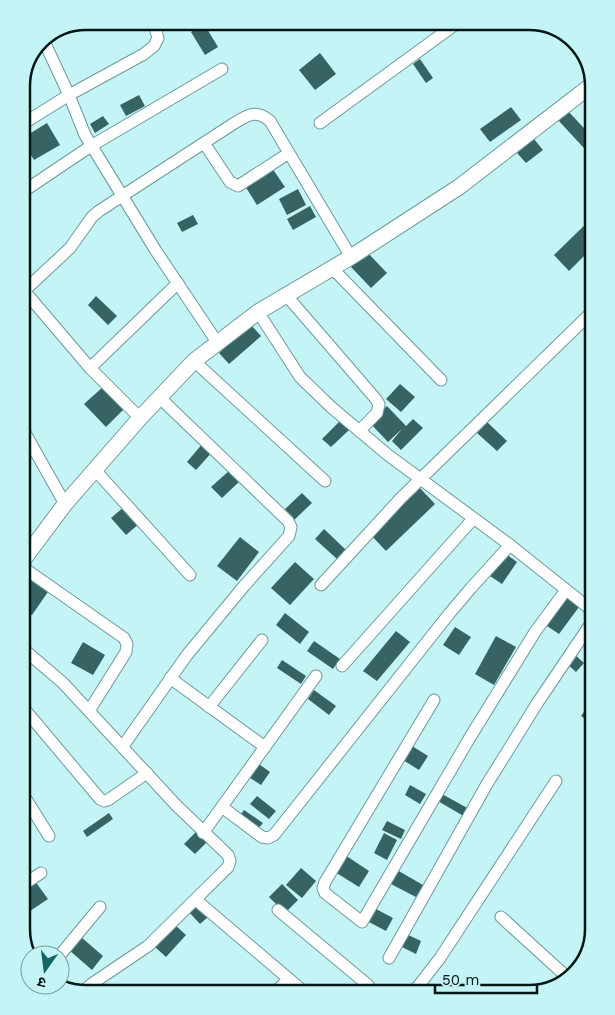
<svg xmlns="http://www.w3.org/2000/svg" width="615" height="1015" viewBox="0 0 615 1015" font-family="'Work Sans','Noto Sans Devanagari',sans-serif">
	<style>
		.building { fill: #376364 }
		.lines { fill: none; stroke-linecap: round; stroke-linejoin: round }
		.minor-casing { stroke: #6d9a9b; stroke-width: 13 }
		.tertiary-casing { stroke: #6d9a9b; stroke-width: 17 }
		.minor { stroke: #fff; stroke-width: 11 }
		.tertiary { stroke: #fff; stroke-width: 15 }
		.rim { fill: none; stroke: #041616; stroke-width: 2.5 }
	</style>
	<rect width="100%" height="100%" fill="#c4f4f5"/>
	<!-- building -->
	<g class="building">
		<polygon points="491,21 509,21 497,30"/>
		<polygon points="204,24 218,47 205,55 191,32"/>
		<polygon points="320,53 336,74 315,90 299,70"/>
		<polygon points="420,59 433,78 426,83 413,64"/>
		<polygon points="139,95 145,106 126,116 120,105"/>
		<polygon points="511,107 521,120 490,142 480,129"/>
		<polygon points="568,111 594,139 594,159 558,120"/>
		<polygon points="103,116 109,124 95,133 90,124"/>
		<polygon points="47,123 60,145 34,160 21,139"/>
		<polygon points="534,139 543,150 526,163 517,153"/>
		<polygon points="21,155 31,171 21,177"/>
		<polygon points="272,168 285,187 257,205 245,186"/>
		<polygon points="298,189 306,205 287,215 279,199"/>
		<polygon points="310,206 316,217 293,230 287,219"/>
		<polygon points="193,215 198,224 182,232 177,223"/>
		<polygon points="594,216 594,246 569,271 554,255"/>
		<polygon points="367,252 387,273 371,288 351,267"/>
		<polygon points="96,296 117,316 108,325 88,305"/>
		<polygon points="251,325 261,336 229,364 219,353"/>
		<polygon points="400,384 415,397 401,412 386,399"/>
		<polygon points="104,386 125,408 106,427 84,404"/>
		<polygon points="387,406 406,426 413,419 423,428 401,450 392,441 402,429 388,442 369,422"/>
		<polygon points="340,421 349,430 331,447 322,439"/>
		<polygon points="487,422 507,441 497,451 477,433"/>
		<polygon points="203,443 213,451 196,470 187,462"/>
		<polygon points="230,470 240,481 222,498 211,487"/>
		<polygon points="419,487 435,504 386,551 370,534"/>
		<polygon points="302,493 312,503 293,521 283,511"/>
		<polygon points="125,506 140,523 126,535 111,518"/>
		<polygon points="324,529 346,550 337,559 315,539"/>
		<polygon points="240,537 259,552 237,581 217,566"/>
		<polygon points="506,554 517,562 502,584 490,576"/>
		<polygon points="295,562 314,579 290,605 271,588"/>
		<polygon points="21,570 50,589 32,615 21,608"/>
		<polygon points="567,598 579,607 559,634 547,626"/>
		<polygon points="285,613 309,632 300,644 276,625"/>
		<polygon points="455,627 471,637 459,655 443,645"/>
		<polygon points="396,631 410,642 377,681 363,671"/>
		<polygon points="496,636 516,647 494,685 475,674"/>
		<polygon points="314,641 340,659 333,669 307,651"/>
		<polygon points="83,642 105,655 93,675 71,663"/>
		<polygon points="574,654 584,663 576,672 566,663"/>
		<polygon points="282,660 306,676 301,684 277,668"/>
		<polygon points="314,690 336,706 329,715 308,699"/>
		<polygon points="591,702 594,704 594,725 581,716"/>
		<polygon points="412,746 428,756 419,770 403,760"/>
		<polygon points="256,762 270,772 261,785 247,776"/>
		<polygon points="410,785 426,794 420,804 405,795"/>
		<polygon points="440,793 471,810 467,818 436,800"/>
		<polygon points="257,796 276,811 269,819 250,804"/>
		<polygon points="244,810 263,823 257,830 239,817"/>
		<polygon points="109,813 113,819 87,837 83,831"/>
		<polygon points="387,821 405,830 401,839 382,830"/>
		<polygon points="197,831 208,841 195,854 184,844"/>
		<polygon points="384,833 397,840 387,860 374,853"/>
		<polygon points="345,855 369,871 359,887 335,872"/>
		<polygon points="301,868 316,881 302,898 286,885"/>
		<polygon points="397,870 423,885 416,897 389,883"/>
		<polygon points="35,881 48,899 30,911 21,898 21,890"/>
		<polygon points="282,884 298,900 285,913 269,897"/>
		<polygon points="195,904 208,917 200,924 188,911"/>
		<polygon points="376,909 393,918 386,931 369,922"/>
		<polygon points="174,924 186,935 166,957 154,946"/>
		<polygon points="406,934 421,941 416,954 400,946"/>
		<polygon points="81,937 103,956 92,970 69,950"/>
	</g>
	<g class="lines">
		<defs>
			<g id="minor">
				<polyline points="43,39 69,95 85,135 156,251 217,342"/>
				<polyline points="320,123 460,21"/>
				<polyline points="21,125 69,95 144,54 154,46 158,38 153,21"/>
				<polyline points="204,143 230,182 238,186 289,153"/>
				<polyline points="21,193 91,146 222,69"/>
				<polyline points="332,268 441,380"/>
				<polyline points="21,287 90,368 140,418"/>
				<path d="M24 291 70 248 92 217 99 211 233 124C247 115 256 109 270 121L351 257"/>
				<polyline points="286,295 375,398 379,404 377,413 359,431"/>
				<polyline points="258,312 300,377 331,407 388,455 510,545 594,612"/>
				<polyline points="194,361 325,481"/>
				<polyline points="90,368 178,283"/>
				<polyline points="21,426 65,504"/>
				<polyline points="95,470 190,575"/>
				<polyline points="21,566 124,638 127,644 126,652 89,711"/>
				<polyline points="321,585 401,498 594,310"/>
				<polyline points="21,647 63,683 176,805 228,855 230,861 228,867 148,946 93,983 81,993"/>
				<polyline points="342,666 473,519"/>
				<polyline points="170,678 265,747"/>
				<polyline points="434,700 325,882 323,888 325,893 362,922 469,739 535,632 566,590"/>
				<polyline points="21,705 100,799 104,801 108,800 147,773"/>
				<polyline points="209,707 262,640"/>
				<polyline points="123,746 187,655 244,586 289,536 291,527 288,521 159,397"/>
				<polyline points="21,791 49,836"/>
				<polyline points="222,807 262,837 268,838 274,835 449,614 471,588 510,545"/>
				<polyline points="203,833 316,676"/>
				<polyline points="21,886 41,873"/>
				<polyline points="196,900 289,979"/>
				<polyline points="278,910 368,985"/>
				<polyline points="501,917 568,978"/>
				<polyline points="60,955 100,907"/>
				<polyline points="389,958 487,784 538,702 594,619"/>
				<polyline points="416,989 440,958 556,781"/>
				<polyline points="276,991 289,979 303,991"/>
			</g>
			<polyline id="tertiary" points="21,563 65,504 140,418 194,361 258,312 351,257 459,187 593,84"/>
		</defs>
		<!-- minor casing -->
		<use href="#minor" class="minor-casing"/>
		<!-- tertiary casing -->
		<use href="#tertiary" class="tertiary-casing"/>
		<!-- minor -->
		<use href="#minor" class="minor"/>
		<!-- tertiary -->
		<use href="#tertiary" class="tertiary"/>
	</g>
	<!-- crop -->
	<path d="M0 0H615V1015H0ZM86 30H529A56 56 0 0 1 585 86V929A56 56 0 0 1 529 985H86A56 56 0 0 1 30 929V86A56 56 0 0 1 86 30Z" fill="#c4f4f5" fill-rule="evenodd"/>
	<path class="rim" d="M86 30H529A56 56 0 0 1 585 86V929A56 56 0 0 1 529 985H86A56 56 0 0 1 30 929V86A56 56 0 0 1 86 30Z"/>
	<!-- north arrow -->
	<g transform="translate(45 970) rotate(194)"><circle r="24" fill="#c4f4f5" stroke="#779b9c"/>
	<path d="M0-4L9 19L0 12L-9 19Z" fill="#166567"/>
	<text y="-8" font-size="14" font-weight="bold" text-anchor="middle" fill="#041616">उ</text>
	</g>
	<!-- scale -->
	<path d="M435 985v8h102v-8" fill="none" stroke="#041616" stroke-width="2.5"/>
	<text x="442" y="985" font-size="15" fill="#041616" stroke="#c4f4f5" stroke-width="4" paint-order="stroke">50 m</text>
</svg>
